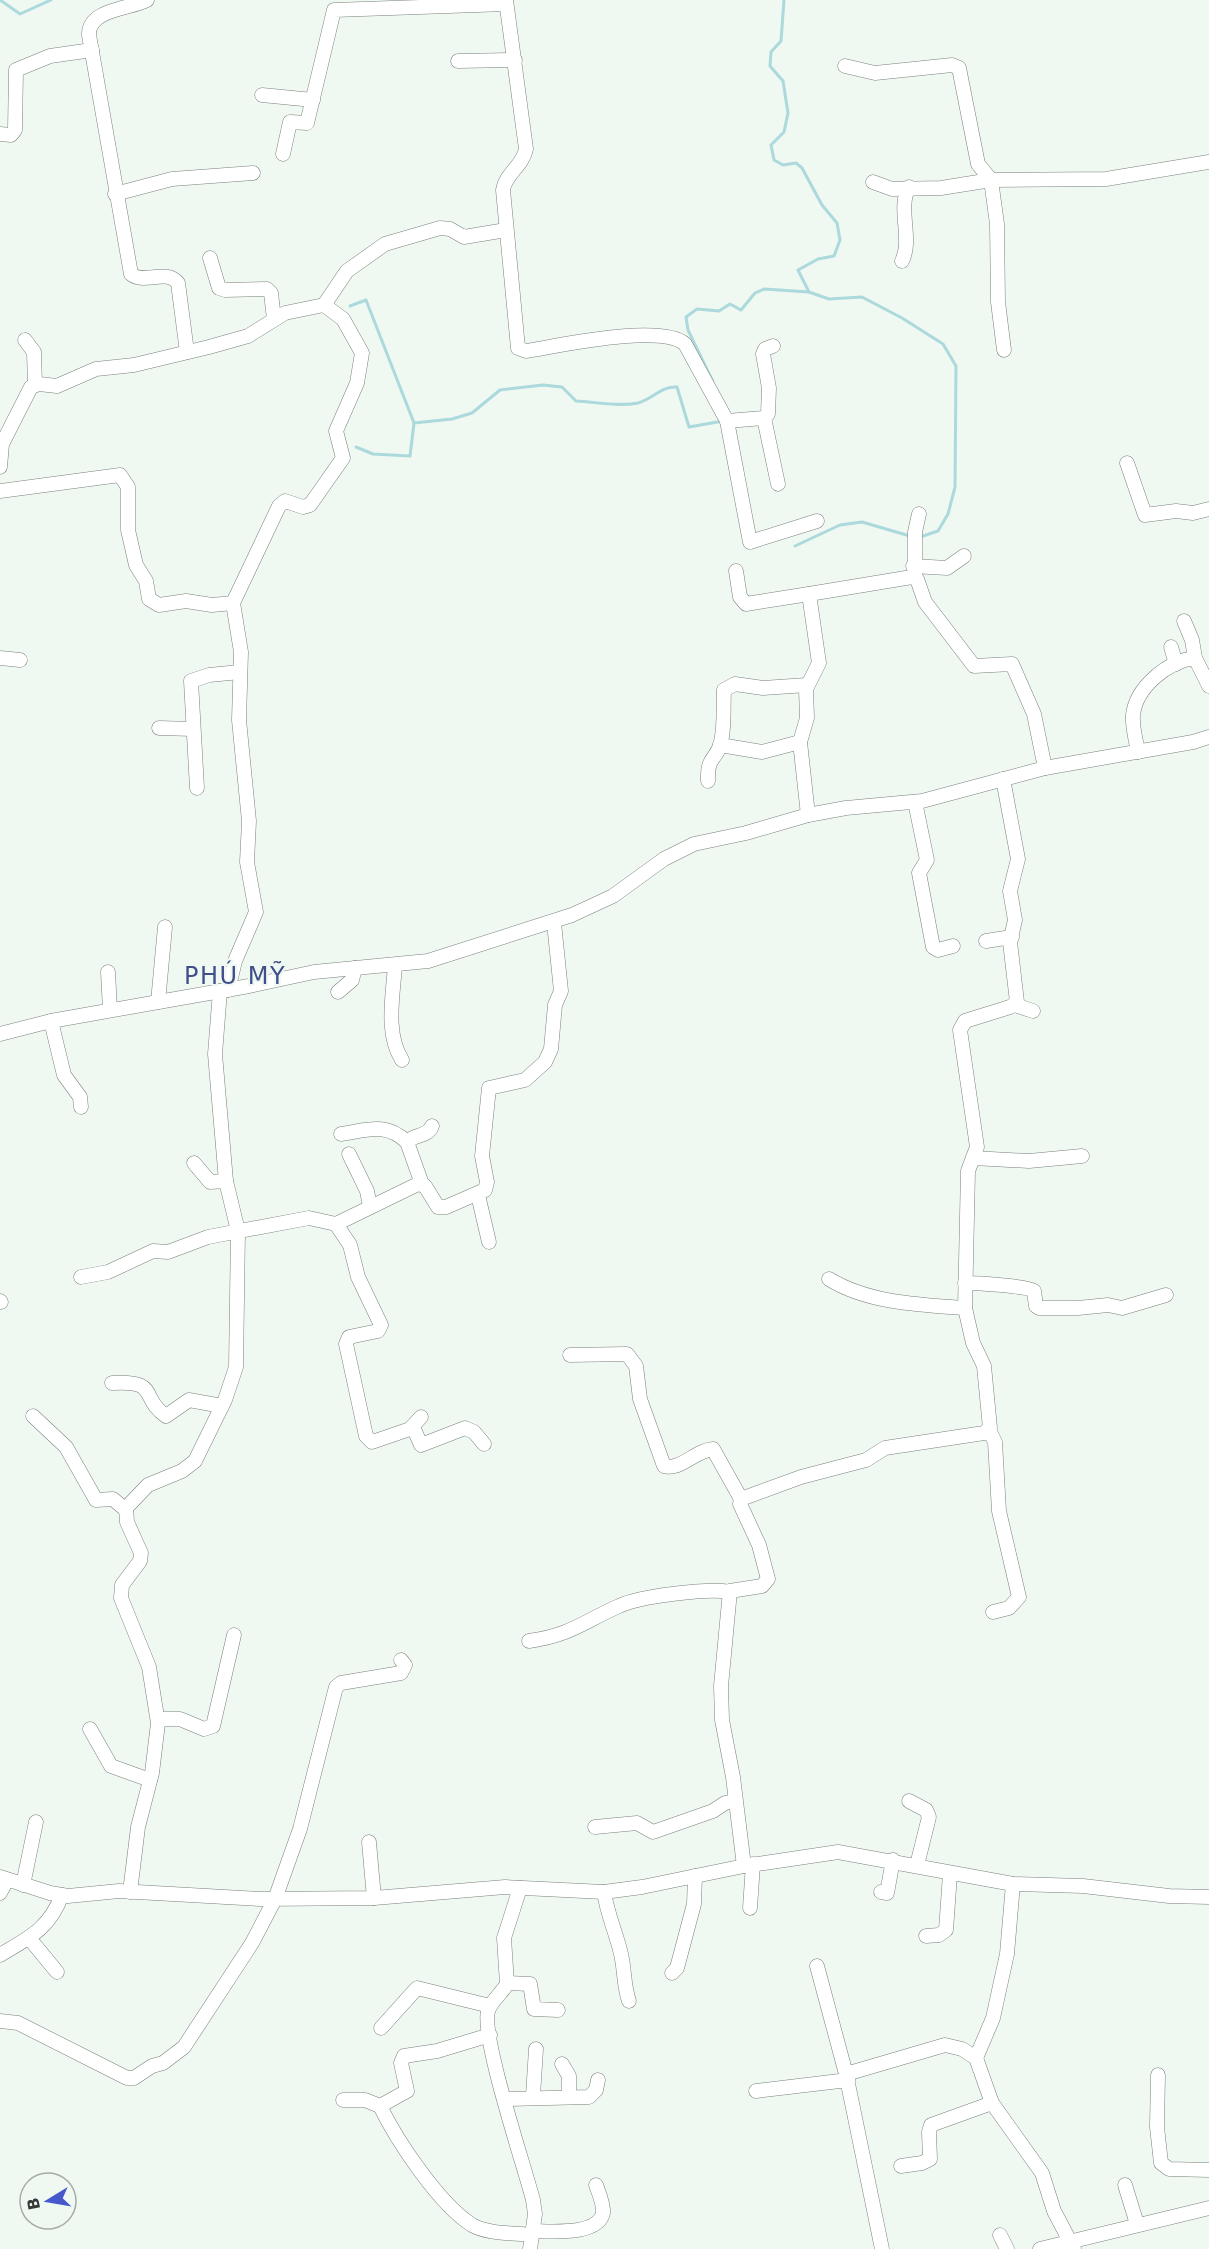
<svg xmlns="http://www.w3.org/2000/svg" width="1209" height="2249" viewBox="0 0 1209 2249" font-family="'DejaVu Sans',sans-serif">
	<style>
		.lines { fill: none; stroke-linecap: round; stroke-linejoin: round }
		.stream { stroke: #acd9dc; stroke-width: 3 }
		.minor-casing { stroke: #7a817c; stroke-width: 15 }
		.minor { stroke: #fff; stroke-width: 14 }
		.labels { text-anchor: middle; stroke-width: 4.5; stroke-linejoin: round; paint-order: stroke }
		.quarter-label { font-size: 24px; letter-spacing: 1.5px; fill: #404e8a; stroke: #f0f8f2 }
	</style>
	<rect width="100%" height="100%" fill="#f0f8f2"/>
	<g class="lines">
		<!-- stream -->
		<g class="stream">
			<polyline points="0,0 20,14 51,0"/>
			<polyline points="784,0 781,41 771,52 770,66 783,81 788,113 784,132 771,145 774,160 783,165 796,163 802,168 822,205 837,223 840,240 834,256 818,259 798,270 809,292 829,299 862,297 902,318 943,344 956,366 955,487 948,514 938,531 920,537"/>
			<polyline points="350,306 366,300 414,423 410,456 373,454 356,447"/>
			<polyline points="713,382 688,330 686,317 697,309 719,311 730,304 741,310 755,293 764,289 809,292"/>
			<path d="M414 423 452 419 472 413 500 390 543 385 562 387 576 401C596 402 619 407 638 403 653 399 661 386 677 387L689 427 723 421"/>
			<polyline points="795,546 840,525 862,522 910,536"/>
		</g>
		<defs>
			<g id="minor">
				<path d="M147 0C130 9 88 9 89 35L131 274C144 285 166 268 178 283L187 352"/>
				<path d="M506 0 526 149C523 166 505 174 503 190L518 348 526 351C558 346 661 323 685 344L727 421 764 418 768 414 769 388 763 354 765 349 773 346"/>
				<polyline points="458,61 515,60"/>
				<polyline points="845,66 875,73 952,65 959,68 978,164 991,180 997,224 998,302 1004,350"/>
				<polyline points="262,95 313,100"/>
				<polyline points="0,134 11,135 15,130 16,70 50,56 92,50"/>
				<polyline points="283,154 290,122 307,123 334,10 506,4"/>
				<polyline points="873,182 892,189 941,188 991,180 1106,179 1209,162"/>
				<polyline points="115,194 172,179 253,173"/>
				<polyline points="210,258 219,288 225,290 267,289 271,293 274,319"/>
				<path d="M902 261C913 239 897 208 909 187"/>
				<polyline points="25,340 34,352 35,385"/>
				<polyline points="764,418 778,484"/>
				<polyline points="727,421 750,542 817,521"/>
				<polyline points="1127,463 1145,515 1176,511 1193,513 1209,509"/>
				<polyline points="0,467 2,444 31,387 39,384 57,386 96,369 134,365 209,347 248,336 285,313 324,305 347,271 385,244 440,228 450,229 464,237 506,230"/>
				<polyline points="0,491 120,475 128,487 128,530 136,565 146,581 149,599 159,605 186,601 212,605 233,603"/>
				<polyline points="913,566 947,568 964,556"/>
				<polyline points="736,571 740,597 746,604 809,594"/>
				<polyline points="915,577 915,532 919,514"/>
				<polyline points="1184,621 1192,640 1195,658"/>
				<polyline points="1171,647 1176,664"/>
				<polyline points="0,658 20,660"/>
				<polyline points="159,728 193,729"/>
				<polyline points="720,745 762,752 800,742"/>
				<path d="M1138 752C1136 740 1132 727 1133 715 1136 687 1168 661 1195 658L1209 686"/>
				<path d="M708 781C707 754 717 761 721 742 725 724 723 708 724 690L735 684 763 688 807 685"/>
				<polyline points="197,788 191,681 209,675 240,672"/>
				<polyline points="915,802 927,860 919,873 933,947 938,950 953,946"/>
				<polyline points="808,815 800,742 807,718 806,689 819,663 809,594 912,577 917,579 925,602 974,666 1012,664 1034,714 1045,768"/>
				<polyline points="986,941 1012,937"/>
				<path d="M395 965C393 996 385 1033 402 1060"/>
				<polyline points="108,972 110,1010"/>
				<polyline points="228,990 235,961 256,912 247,862 249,821 239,720 241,652 233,603 279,506 285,501 303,507 310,505 343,458 336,431 357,383 362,353 343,319 324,305"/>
				<polyline points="338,992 352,980 355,968"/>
				<polyline points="158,1002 165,927"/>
				<polyline points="1015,1005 1033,1011"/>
				<polyline points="51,1021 64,1075 80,1097 81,1107"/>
				<polyline points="0,1034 51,1021 249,986 314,972 428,961 572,915 613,896 664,859 694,844 746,833 808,815 846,808 922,801 1045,768 1193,742 1209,737"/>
				<path d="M341 1134C368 1130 386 1122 407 1142"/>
				<polyline points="349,1154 367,1191 370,1206"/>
				<polyline points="973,1158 1029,1161 1082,1156"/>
				<polyline points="194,1163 210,1182 226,1181"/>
				<path d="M422 1184 407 1142C414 1134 428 1137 432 1126"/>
				<polyline points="478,1195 489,1242"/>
				<polyline points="336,1224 418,1184 425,1186 438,1207 446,1207 485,1190 487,1182 482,1156 489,1088 525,1080 545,1062 551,1049 555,1005 561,991 554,923"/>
				<polyline points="81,1277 108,1272 153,1251 168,1252 208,1237 309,1218 336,1224 350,1245 358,1277 381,1325 378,1331 349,1337 346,1344 366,1436 372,1442 410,1429 421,1417"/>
				<path d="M829 1279C868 1303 920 1305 965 1308"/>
				<path d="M965 1283C977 1283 1028 1286 1034 1291L1036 1306 1039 1308H1078L1108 1305 1122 1308 1166 1295"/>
				<polyline points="0,1301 1,1302"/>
				<path d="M570 1355 627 1354 636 1366 640 1399 664 1466C680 1471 696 1450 713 1449L741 1499"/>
				<path d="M112 1383C160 1380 139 1397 166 1416L189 1400 222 1406"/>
				<polyline points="33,1416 66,1447 96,1500 113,1499 126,1510"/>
				<polyline points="413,1427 421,1445 465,1428 474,1432 484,1444"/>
				<polyline points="989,1430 995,1442 999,1511 1019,1597 1009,1608 993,1612"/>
				<path d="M529 1641C571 1635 583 1622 619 1606 640 1596 708 1588 730 1592"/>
				<polyline points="158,1719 180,1719 204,1729 213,1726 234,1635"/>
				<polyline points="90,1729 111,1766 150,1780"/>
				<polyline points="909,1801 926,1810 929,1817 917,1865"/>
				<polyline points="595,1827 637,1823 653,1832 713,1811 725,1803 735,1801"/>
				<polyline points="369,1842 374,1898"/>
				<polyline points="744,1866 733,1777 722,1720 721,1686 730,1591 762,1586 768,1579 759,1545 740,1504 741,1499 801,1477 866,1460 885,1448 984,1433 990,1428 984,1366 973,1343 965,1308 968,1171 977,1147 960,1030 965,1021 1010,1007 1017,1002 1010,942 1015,920 1010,891 1018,859 1003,779"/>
				<polyline points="0,1877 50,1893 68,1896 119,1891 260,1899 374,1898 505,1887 604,1892 642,1887 744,1866 838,1852 1013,1884 1083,1886 1169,1896 1209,1897"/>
				<polyline points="23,1885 36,1822"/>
				<path d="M520 1888 504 1938 507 1984C502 1993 491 2001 488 2011 481 2037 524 2165 533 2200L535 2214 530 2249"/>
				<polyline points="130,1892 138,1827 152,1773 158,1723 149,1667 121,1598 122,1585 140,1561 141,1553 127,1522 126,1508 148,1485 182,1471 195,1461 225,1400 236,1367 238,1231 226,1181 215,1054 220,991"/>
				<path d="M604 1892C607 1913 615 1930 620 1950 625 1967 623 1984 629 2001"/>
				<polyline points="881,1892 887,1893 893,1860"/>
				<polyline points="0,1893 7,1880"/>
				<polyline points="750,1908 753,1864"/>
				<polyline points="926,1936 939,1935 946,1930 950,1874"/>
				<polyline points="29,1938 57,1972"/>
				<path d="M0 1955C30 1937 49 1929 62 1895"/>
				<polyline points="817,1966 846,2074 882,2249"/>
				<polyline points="672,1973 677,1968 694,1904 695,1876"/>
				<polyline points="507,1983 530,1984 534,2009 558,2010"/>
				<polyline points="0,2021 18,2023 127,2078 134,2078 152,2066 163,2063 184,2047 252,1943 275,1899 300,1829 336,1687 341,1683 401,1673 405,1665 401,1660"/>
				<polyline points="381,2028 417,1988 490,2006"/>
				<polyline points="976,2058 993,2018 1007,1954 1013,1884"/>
				<polyline points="562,2064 569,2076 569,2097"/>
				<polyline points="846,2074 945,2045 962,2049 976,2058 992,2103 1042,2173 1054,2211 1074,2249"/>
				<polyline points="1158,2075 1157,2127 1161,2163 1169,2169 1209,2170"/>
				<polyline points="756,2091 848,2080"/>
				<polyline points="533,2096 536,2049"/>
				<polyline points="505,2099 589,2097 596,2090 598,2080"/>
				<polyline points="343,2100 365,2100 380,2106 407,2091 401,2063 404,2056 437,2051 490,2035"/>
				<path d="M380 2106C397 2141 439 2204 472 2225 487 2234 515 2233 531 2235"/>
				<polyline points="901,2166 922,2163 930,2159 929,2132 931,2125 992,2103"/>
				<polyline points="1125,2185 1137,2224"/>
				<path d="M532 2231C550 2231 598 2236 603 2213 604 2205 599 2193 596 2185"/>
				<polyline points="1000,2235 1007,2249"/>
				<polyline points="1040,2249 1209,2208"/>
			</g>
		</defs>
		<!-- minor casing -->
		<use href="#minor" class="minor-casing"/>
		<!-- minor -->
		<use href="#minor" class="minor"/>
	</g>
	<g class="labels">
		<!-- quarter labels -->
		<g class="quarter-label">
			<text x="235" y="984">PHÚ MỸ</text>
		</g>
	</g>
	<!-- north arrow -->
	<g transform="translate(48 2201) rotate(259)"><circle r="28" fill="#f0f8f2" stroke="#a6aca8" stroke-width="1.5"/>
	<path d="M0-4.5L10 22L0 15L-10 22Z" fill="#4658cc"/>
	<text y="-9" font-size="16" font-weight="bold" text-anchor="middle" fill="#373b38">B</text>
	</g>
</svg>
